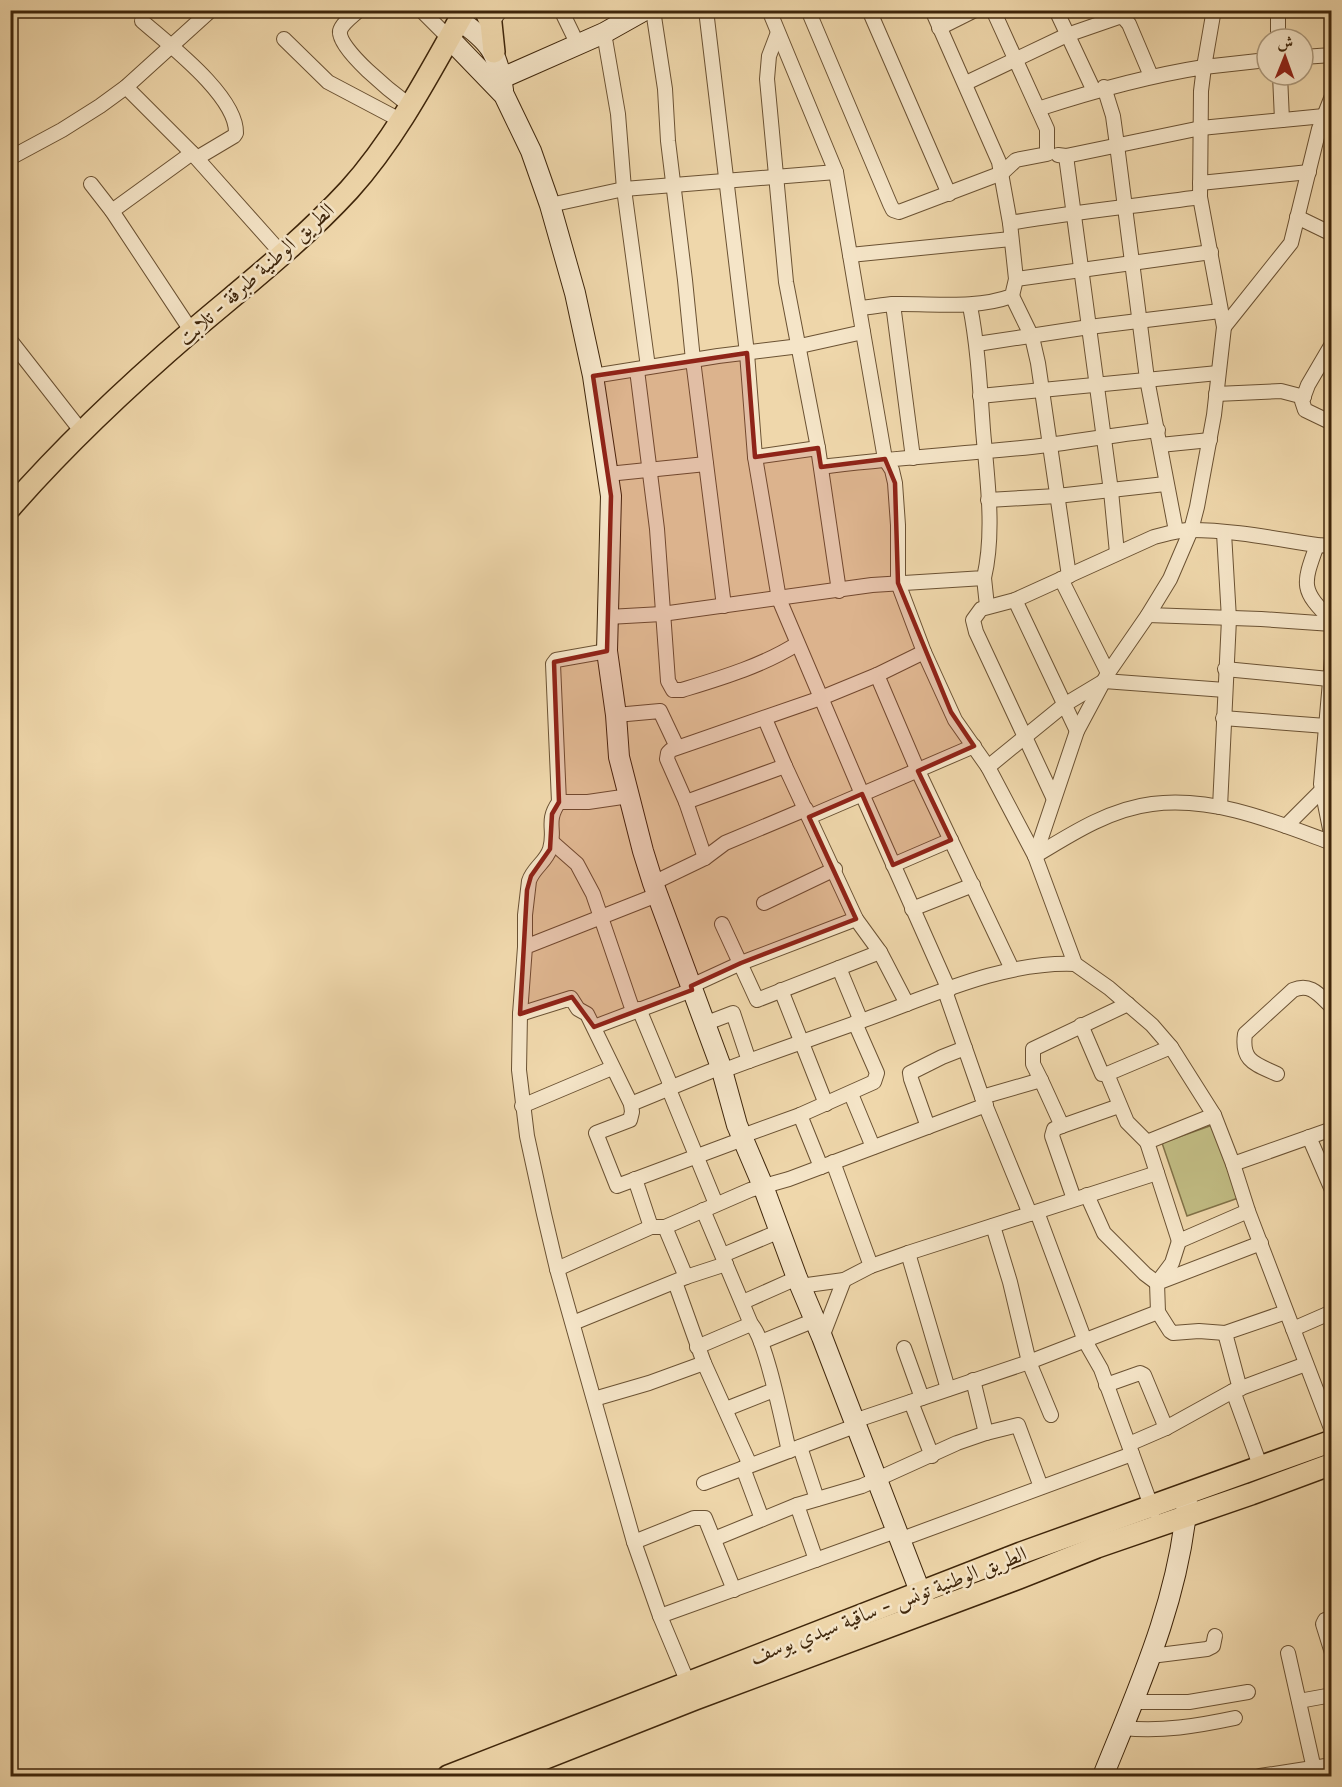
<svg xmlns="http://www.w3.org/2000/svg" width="1342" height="1787" viewBox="0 0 1342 1787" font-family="'Libre Caslon Text',Amiri,serif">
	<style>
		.green { fill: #c1bc83; stroke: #807147; stroke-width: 1.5 }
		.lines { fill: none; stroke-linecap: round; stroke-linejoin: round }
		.street-casing { stroke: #6b5233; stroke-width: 16 }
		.secondary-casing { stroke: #3f260b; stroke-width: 22 }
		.primary-casing { stroke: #3f260b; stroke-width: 24 }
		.street { stroke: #f5e5c8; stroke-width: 14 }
		.secondary { stroke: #f5e5c8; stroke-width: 20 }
		.primary { stroke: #efd7ab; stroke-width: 21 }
		.marked { fill: #8f2418; fill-opacity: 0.2; stroke: #8f2418; stroke-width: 4.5; stroke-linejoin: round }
		.labels { text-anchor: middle; stroke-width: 5; stroke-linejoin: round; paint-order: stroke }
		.street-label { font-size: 21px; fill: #3f260b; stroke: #f5e5c8 }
	</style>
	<rect width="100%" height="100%" fill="#efd7ab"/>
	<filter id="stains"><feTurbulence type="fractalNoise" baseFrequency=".00333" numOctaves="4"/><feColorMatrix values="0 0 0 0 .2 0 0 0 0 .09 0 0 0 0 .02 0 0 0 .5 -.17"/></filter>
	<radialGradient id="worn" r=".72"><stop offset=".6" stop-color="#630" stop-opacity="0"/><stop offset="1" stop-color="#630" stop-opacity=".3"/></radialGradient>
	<!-- green -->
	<polygon class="green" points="1218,1123 1244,1196 1187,1216 1162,1143"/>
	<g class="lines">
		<defs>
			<g id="street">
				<path d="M359 10C353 16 342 23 340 31 337 49 394 94 409 105"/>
				<polyline points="421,10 449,38"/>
				<polyline points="561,10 578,45"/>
				<polyline points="653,10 665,89 668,141 685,280 693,360 724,606"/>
				<polyline points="706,10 747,353 755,457 779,599 862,794 949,990"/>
				<polyline points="808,10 890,204 893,210 899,212 1002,173 1016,160 1047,154 1047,129 993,10"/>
				<polyline points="869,10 949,194"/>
				<polyline points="1056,10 1094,91"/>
				<polyline points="1217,10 1213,15 1204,67 1267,60"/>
				<polyline points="1278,10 1278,39"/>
				<path d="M142 21C168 44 237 96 236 133L234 136 197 158"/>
				<polyline points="491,23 501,10"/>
				<polyline points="939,28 975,10"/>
				<polyline points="604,33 618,114 624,189 648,367"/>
				<polyline points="777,35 769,56 767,79 786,282 818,448 839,591"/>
				<polyline points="284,39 328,82 400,120"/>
				<polyline points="1303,57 1332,55"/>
				<polyline points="1280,75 1282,120"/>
				<polyline points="966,83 1067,35 1119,17 1123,17 1129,24 1151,76"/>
				<polyline points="126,87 192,153 283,255"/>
				<polyline points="1104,87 1113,116 1117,145 1147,379 1176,531"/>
				<polyline points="1058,155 1066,156 1201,128 1324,116 1332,118"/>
				<polyline points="1066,156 1111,491 1117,553"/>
				<polyline points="10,158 62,130 100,106 126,87 211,10"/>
				<polyline points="1200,183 1309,172"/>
				<polyline points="91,184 112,211 192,332"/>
				<polyline points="550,205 624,189 836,172"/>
				<polyline points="112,211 192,153"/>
				<polyline points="1297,217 1332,234"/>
				<path d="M1010 223C1073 212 1137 206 1200 197"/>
				<polyline points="850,255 1011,239"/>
				<polyline points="1016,279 1211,252"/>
				<polyline points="1012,296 1032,337 1038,363 1069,576"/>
				<polyline points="893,304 913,458"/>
				<path d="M860 308C871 307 882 305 893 304 934 303 973 310 1012 296L1016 279 1010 223 999 162 932 10"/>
				<polyline points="1224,327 1291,243 1319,129 1332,96"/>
				<polyline points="863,332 885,459 892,470 895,483 898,525 898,583 924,652 955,720 988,767 1035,856 1075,964 1109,988 1152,1025 1171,1047 1214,1115 1233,1164 1248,1211 1332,1431"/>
				<polyline points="10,340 82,432"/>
				<polyline points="977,344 1089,327 1220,311"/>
				<polyline points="1332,344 1308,385 1302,401 1305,410 1332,423"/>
				<path d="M637 370 657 529 668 681 673 690H682C721 678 762 666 797 644"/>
				<polyline points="593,376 718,356 800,346 863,332 836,172 769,10"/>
				<polyline points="1216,394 1281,391 1304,397"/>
				<polyline points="980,396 1218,373"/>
				<polyline points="1160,445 1210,440"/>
				<polyline points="755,457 818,448"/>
				<path d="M821 467C896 457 973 454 1049 445 1085 440 1121 434 1158 430"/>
				<polyline points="608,474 706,464"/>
				<polyline points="988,500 1057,496 1165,484"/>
				<path d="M1317 545C1302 586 1301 590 1332 621"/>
				<polyline points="984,578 987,606"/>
				<polyline points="1061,579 1108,673"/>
				<polyline points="1015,600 1077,731"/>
				<polyline points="1148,615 1261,619 1332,624"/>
				<path d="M608 617 662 614 872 585 984 578C995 531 987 478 983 430 980 388 978 347 970 306"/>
				<polyline points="1332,659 1321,784 1332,839"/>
				<polyline points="1225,669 1329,679"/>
				<polyline points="877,675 918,771 1012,969"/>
				<polyline points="616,715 660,711 677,747"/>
				<polyline points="1223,718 1326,726"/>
				<polyline points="765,719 785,766 856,919 880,952 907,1004"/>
				<polyline points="988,767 1064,705 1104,681 1225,690"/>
				<path d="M1053 797 976 632 973 620 981 609 1015 600 1154 537C1166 534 1178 530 1191 530 1233 530 1276 539 1317 545L1332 546"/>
				<polyline points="559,802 588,802 629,796"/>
				<polyline points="686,802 667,759 668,753 671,750 821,698 877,675 924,652"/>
				<polyline points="1220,807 1229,619 1224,533"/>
				<polyline points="809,817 974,746"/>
				<polyline points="1286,826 1322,790"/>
				<polyline points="552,842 577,864 593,894 633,1011"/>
				<path d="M1035 856 1077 731 1108 673 1148 615 1170 579 1191 530 1197 507 1214 415 1224 327 1200 197 1201 91 1204 67C1147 76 1093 91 1038 109"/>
				<path d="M1035 856C1071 834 1110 809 1152 804 1214 796 1275 822 1332 843"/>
				<polyline points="705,858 686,802 785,766"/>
				<polyline points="893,865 951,840"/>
				<polyline points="653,883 705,858 725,843 806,809"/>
				<polyline points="657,895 525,947 520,1014 519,1070 527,1136 544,1214 557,1269 634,1542 660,1616 688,1683"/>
				<polyline points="764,903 835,869"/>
				<polyline points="912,909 973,885"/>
				<polyline points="722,924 757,1000 880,952"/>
				<path d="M525 947V915L529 881C533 868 546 862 550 849 556 829 545 822 559 802L553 664 556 660 607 651"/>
				<polyline points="839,968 861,1021"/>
				<polyline points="691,986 741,963 856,919"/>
				<polyline points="781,990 826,1104"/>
				<polyline points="945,991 982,1097 1030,1214"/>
				<polyline points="639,1009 671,1086"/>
				<polyline points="520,1014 571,998 578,1009 587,1014 631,1104 632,1112 630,1120 596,1133 617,1186 743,1139"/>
				<polyline points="704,1024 733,1013 749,1061"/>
				<polyline points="1081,1025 1102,1074 1107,1074 1171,1047"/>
				<polyline points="594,1027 692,990"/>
				<path d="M722 1071C769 1053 817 1037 864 1020 931 996 1004 961 1075 964"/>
				<polyline points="1107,1074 1127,1122 1147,1142"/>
				<path d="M1277 1074C1256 1064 1241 1062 1245 1034L1293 990C1311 982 1320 996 1332 1007"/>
				<polyline points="1041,1080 1033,1064 1033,1049 1128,1004"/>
				<polyline points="668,1087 716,1204"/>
				<polyline points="851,1094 873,1147"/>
				<polyline points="982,1097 1041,1080 1062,1126 1119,1106"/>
				<polyline points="631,1104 721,1067"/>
				<polyline points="522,1106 612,1068"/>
				<polyline points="800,1115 821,1167"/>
				<polyline points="1214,1115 1147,1142 1179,1241 1248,1211"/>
				<polyline points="1062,1126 1054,1129 1052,1136 1074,1199"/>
				<polyline points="928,1127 911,1079 910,1073 942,1057 965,1048"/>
				<polyline points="742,1136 800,1115 874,1082 877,1073 855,1023"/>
				<polyline points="1309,1137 1332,1190"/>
				<polyline points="833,1162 871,1266"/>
				<polyline points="1233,1164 1332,1129"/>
				<polyline points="635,1179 651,1227"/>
				<polyline points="1087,1195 1104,1233 1145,1274 1157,1283 1261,1243"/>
				<polyline points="703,1210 751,1324"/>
				<polyline points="1037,1212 1085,1341 1101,1369 1153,1511"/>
				<polyline points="993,1226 1010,1282 1029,1362 1051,1415"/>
				<polyline points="665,1227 686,1277"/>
				<polyline points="1179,1241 1172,1263 1157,1283 1158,1312 1170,1331 1173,1333 1199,1331 1225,1333"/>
				<polyline points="908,1253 948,1389"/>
				<polyline points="723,1255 780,1231"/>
				<polyline points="557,1269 651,1227 665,1227 750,1190 789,1179 986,1105"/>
				<polyline points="675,1282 704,1363 750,1465"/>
				<polyline points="800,1286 844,1280 871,1266 908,1253 1157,1173"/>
				<polyline points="743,1302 797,1278"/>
				<polyline points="573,1323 686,1277 726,1264"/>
				<polyline points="1293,1329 1332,1312"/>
				<polyline points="822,1337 844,1280"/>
				<polyline points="761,1342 815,1320"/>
				<path d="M697 1347 751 1324C766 1338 783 1426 789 1451"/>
				<polyline points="904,1348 922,1398"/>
				<polyline points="973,1380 986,1433"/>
				<polyline points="1106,1385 1140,1373 1144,1375 1166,1428"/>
				<polyline points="1240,1389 1225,1333 1286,1312"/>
				<polyline points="1233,1391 1261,1468"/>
				<polyline points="594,1399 649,1383 704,1363"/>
				<polyline points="911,1402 932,1456"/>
				<polyline points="726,1409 774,1390"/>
				<polyline points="854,1421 1029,1362 1158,1312"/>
				<polyline points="1129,1444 1166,1428 1233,1391 1306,1364"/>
				<polyline points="800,1447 817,1499"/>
				<polyline points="743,1468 762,1519"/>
				<polyline points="704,1483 855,1426"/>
				<polyline points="797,1505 816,1560"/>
				<polyline points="714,1539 797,1505 862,1486 957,1443 986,1433 1018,1425 1041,1487"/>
				<polyline points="899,1540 1132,1454"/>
				<polyline points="634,1542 694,1518 705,1518 734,1590"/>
				<polyline points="660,1616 896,1531"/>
				<polyline points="1332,1618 1325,1620 1323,1624 1332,1653"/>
				<polyline points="1288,1653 1314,1769"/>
				<polyline points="1151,1656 1207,1649 1213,1646 1215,1636"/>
				<polyline points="1299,1701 1332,1695"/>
				<polyline points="1134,1702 1189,1702 1248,1692"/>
				<path d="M1123 1728C1162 1732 1197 1726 1235 1718"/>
				<polyline points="1260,1776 1332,1765"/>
			</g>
			<g id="secondary">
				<path d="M459 20C489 41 498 52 503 90"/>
				<polyline points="449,38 504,95 531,151 550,205 575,293 593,376 611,496 607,651 616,715 619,757 643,851 653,883 721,1067 737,1125 763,1186 797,1278 822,1337 926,1607"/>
				<polyline points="493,82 604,33 645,10"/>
				<path d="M1103 1776C1139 1687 1179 1599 1187 1502"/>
			</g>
			<g id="primary">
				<polyline points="485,10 491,23 494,52"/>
				<path d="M10 508C66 444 129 385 193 330 246 285 301 242 349 190 396 138 430 72 465 10"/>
				<polyline points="448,1776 1021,1553 1332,1441"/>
				<polyline points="500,1776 695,1699 1019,1578 1097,1547 1251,1494 1332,1464"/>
			</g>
		</defs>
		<!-- street casing -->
		<use href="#street" class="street-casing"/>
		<!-- secondary casing -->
		<use href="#secondary" class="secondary-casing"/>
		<!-- primary casing -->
		<use href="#primary" class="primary-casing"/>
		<!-- street -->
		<use href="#street" class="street"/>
		<!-- secondary -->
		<use href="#secondary" class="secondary"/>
		<!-- primary -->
		<use href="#primary" class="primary"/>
	</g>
	<!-- marked area -->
	<path class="marked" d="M747 353 755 457 818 448 821 467 885 459 895 483 898 583 951 712 974 746 918 771 951 840 893 865 862 794 809 817 856 919 741 963 691 986 692 990 594 1027 572 997 520 1014 527 890 531 876 550 849 552 814 559 802 554 662 607 651 611 496 593 376Z"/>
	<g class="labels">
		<!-- street labels -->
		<g class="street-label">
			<text transform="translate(256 274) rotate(-42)" y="7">الطريق الوطنية طبرقة - تلابت</text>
			<text transform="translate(888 1605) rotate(-21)" y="7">الطريق الوطنية تونس - ساقية سيدي يوسف</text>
		</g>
	</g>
	<!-- margin -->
	<rect width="1342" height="1787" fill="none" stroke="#efd7ab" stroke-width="36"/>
	<rect x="12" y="12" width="1318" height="1763" fill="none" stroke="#3f260b" stroke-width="3"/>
	<rect x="18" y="18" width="1306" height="1751" fill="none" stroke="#3f260b" stroke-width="1.5"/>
	<!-- north arrow -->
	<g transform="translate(1285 57) rotate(1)"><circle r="28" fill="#f5e5c8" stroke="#ac997c" stroke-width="1.5"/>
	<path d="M0-4.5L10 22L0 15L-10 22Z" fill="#8f2418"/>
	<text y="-9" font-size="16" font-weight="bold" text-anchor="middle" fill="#3f260b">ش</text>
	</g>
	<rect width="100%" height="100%" filter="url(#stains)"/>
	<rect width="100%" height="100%" fill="url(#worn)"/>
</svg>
